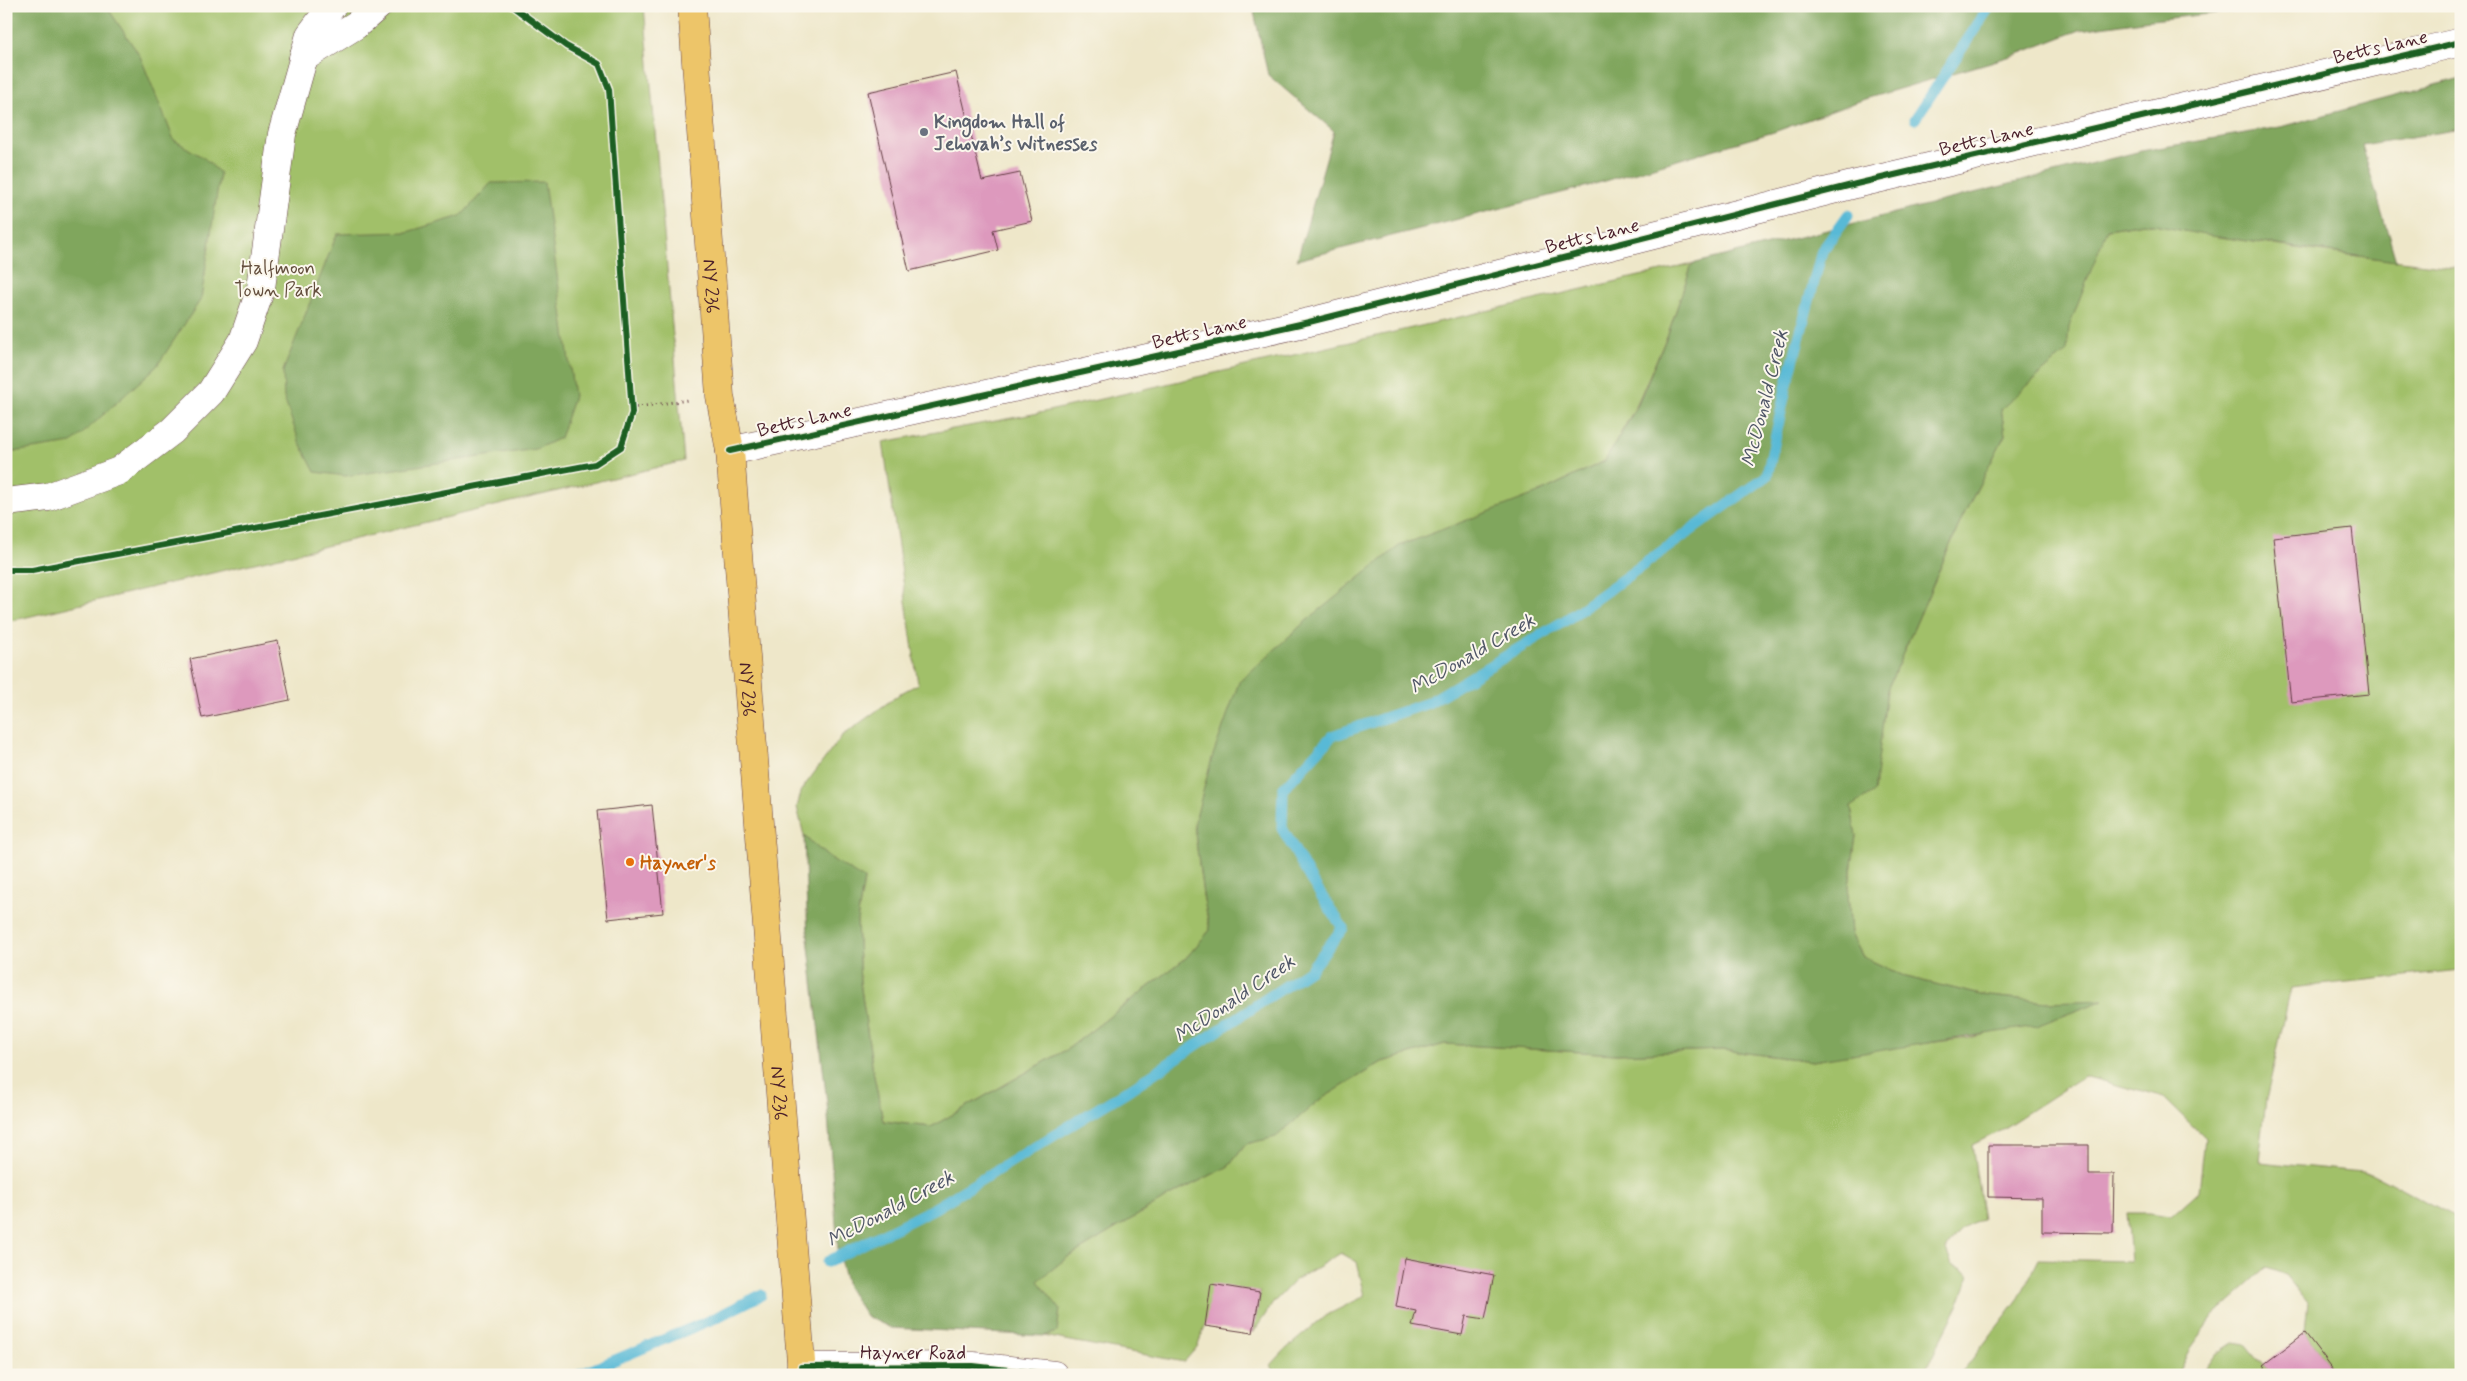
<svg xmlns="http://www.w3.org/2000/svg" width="2467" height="1381" viewBox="0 0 2467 1381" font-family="Mynerve,sans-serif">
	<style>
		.green { fill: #a1c069; stroke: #76704a }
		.forest { fill: #80a65d; stroke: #656244 }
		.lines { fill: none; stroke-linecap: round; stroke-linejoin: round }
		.stream { stroke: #58b9d6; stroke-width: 11 }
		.building { fill: #dd99bd }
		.minor-casing { stroke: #633d43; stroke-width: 29 }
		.major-casing { stroke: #633d43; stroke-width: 29 }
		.path { stroke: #633d43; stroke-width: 3; stroke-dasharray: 1 4; stroke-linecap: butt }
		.minor { stroke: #fff; stroke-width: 28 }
		.major { stroke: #edc569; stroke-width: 28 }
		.cycleway-casing { stroke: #fbf7ec; stroke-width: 9 }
		.cycleway { stroke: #1b5e20; stroke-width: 6 }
		.worship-dot { fill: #6b7280; stroke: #fbf7ec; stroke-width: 2 }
		.food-dot { fill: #e8710a; stroke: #fbf7ec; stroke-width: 2 }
		.labels { text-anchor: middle; stroke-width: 4; stroke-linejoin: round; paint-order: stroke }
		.street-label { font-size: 19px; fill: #4a1f2b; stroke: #fbf7ec }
		.worship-label { font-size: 19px; font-weight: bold; fill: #5b616d; stroke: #fbf7ec; text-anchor: start }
		.park-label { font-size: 19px; fill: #644f3e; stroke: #fbf7ec }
		.food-label { font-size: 19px; font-weight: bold; fill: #c56008; stroke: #fbf7ec; text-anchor: start }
		.water-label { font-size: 20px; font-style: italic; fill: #4f5567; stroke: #fbf7ec }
	</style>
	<rect width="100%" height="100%" fill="#fbf7ec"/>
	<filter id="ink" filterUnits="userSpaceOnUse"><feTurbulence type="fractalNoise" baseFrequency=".02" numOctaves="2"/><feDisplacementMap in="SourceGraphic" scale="10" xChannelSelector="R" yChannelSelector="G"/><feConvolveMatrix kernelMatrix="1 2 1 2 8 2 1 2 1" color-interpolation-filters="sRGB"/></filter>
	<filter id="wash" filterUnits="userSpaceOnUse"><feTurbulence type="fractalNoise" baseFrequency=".0096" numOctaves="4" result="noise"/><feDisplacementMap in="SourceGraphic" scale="20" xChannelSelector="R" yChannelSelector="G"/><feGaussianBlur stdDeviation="1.12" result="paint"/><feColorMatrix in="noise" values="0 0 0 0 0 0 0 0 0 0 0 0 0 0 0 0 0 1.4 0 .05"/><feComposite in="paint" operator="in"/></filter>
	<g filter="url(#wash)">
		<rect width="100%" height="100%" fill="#eee7c9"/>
		<!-- green -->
		<g class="green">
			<polygon points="6,6 644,6 684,461 6,622"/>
			<path d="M2144 223C2249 244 2355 256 2461 268V970L2291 988 2266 1100 2259 1162 2372 1173 2451 1215 2461 1225V1375H2337L2305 1333 2308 1302 2286 1275 2267 1268 2213 1316 2190 1348 2177 1375H1960L2019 1298 2039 1259 2131 1261 2127 1213H2149L2171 1216 2199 1191 2205 1138 2164 1098 2084 1076 1996 1133 1972 1145 1983 1220C1963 1223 1956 1233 1946 1250L1952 1265 1963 1269 1969 1276 1958 1306 1923 1375H1276L1271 1365 1286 1349 1325 1316 1365 1296 1357 1262 1341 1253 1294 1281 1273 1303 1253 1333 1260 1292 1205 1326 1197 1347 1184 1362 1044 1336 1057 1331 1037 1281 1065 1259 1171 1195 1229 1166 1246 1144 1276 1136 1318 1101 1382 1062 1445 1044 1616 1054 1722 1050 1813 1061 1884 1048 1970 1038 2102 1001 2047 1002 1981 995 1906 977 1863 957 1851 934 1848 893 1856 836 1851 807 1880 738 1887 690 1962 518 2005 435 2001 409 2011 397 2013 255 2108 229Z"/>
			<polygon points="1692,264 1668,334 1635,408 1605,461 1538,493 1194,825 1203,895 1210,930 1186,958 1069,1048 931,1127 883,1121 873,1071 860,982 857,921 864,880 827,856 804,836 797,807 802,789 842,736 901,693 918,684 883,442 1044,412"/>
			<polygon points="2233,1343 2246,1345 2271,1375 2201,1375 2216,1354"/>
		</g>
		<!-- forest -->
		<g class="forest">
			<polygon points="6,6 103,6 109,10 140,56 174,140 204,158 220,173 201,299 157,366 72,443 6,453"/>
			<polygon points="1260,6 2285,6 2142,21 2080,30 2018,54 1865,99 1774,132 1581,188 1297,260 1334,131 1268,75 1254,12"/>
			<polygon points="2461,78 2461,129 2362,145 2396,261 2204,235 2144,223 2107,229 2069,327 2067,351 2001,409 2005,435 1962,518 1887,690 1874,792 1851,807 1856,836 1848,893 1851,934 1863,957 1906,977 1981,995 2047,1002 2104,1000 2036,1026 1813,1061 1722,1050 1616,1054 1445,1044 1382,1062 1318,1101 1276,1137 1246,1144 1229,1166 1171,1195 1065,1259 1038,1281 1060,1309 1057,1332 1044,1336 891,1328 866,1316 847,1287 838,1251 827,1103 808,938 804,836 827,856 864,879 857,921 860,982 873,1071 883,1121 931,1127 1069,1048 1186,958 1210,930 1203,895 1194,825 1212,758 1239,682 1306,621 1399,546 1538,493 1605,461 1636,408 1668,334 1692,264 2141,151 2280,127"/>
			<polygon points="544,182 574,396 560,438 536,449 346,476 315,472 299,441 284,398 283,371 337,234 407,232 461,216 491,183"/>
		</g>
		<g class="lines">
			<!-- stream -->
			<g class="stream">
				<polyline points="1915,119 1990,6"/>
				<polyline points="827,1262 935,1208 1127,1091 1310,970 1343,928 1311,880 1282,828 1283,789 1332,736 1428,703 1566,620 1767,476 1786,388 1822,251 1848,215"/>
				<polyline points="579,1375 713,1319 761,1295"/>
			</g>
		</g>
		<g id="blocks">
			<!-- building -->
			<g class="building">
				<polygon points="956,72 982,181 1020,173 1032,221 993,230 998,250 909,271 868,92"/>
				<polygon points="2352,528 2369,694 2291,702 2273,537"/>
				<polygon points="278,641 290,700 202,718 190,659"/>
				<polygon points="652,805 663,913 608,919 597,811"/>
				<polygon points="1988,1145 2089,1145 2089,1174 2114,1174 2113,1233 2042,1232 2042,1198 1988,1197"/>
				<polygon points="1405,1258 1494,1275 1485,1319 1466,1316 1462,1335 1412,1326 1416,1311 1396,1307"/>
				<polygon points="1211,1284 1260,1292 1253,1333 1205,1326"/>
				<polygon points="2305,1333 2337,1375 2271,1375 2263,1365"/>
			</g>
		</g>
	</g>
	<g filter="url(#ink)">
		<use href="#blocks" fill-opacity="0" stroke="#633d43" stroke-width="1"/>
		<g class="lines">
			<defs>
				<g id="minor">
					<polyline points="303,58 356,25 378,6"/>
					<polyline points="730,451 1309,322 1856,184 2461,42"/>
					<polyline points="6,502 48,497 119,471 172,431 211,392 243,341 261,288 282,134 310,35 332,6"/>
					<polyline points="801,1367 973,1366 1054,1375"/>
				</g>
				<g id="major">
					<path id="s1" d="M692 6 720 396 730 451 802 1375"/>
				</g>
			</defs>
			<!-- minor casing -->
			<use href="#minor" class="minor-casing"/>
			<!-- major casing -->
			<use href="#major" class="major-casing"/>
			<!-- path -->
			<polyline class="path" points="631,408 688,400"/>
			<!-- minor -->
			<use href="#minor" class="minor"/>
			<!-- major -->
			<use href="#major" class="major"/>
			<defs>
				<g id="cycleway">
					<polyline points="730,451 1309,322 1856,184 2461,42"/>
					<polyline points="6,570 32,570 595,464 621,447 632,413 609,89 599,64 566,46 512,6"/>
					<polyline points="801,1367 973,1366 1054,1375"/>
				</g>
			</defs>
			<!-- cycleway casing -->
			<use href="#cycleway" class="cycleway-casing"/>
			<!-- cycleway -->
			<use href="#cycleway" class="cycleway"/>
		</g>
	</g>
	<!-- markers -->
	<circle class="worship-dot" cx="924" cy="132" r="5"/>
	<circle class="food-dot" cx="630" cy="862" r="5"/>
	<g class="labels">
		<!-- street labels -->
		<g class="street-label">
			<text transform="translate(2380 46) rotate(-13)" y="7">Betts Lane</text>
			<text transform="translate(1986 138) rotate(-13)" y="7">Betts Lane</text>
			<text transform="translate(1592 235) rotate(-14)" y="7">Betts Lane</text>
			<text dy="7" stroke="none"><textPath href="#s1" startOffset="281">NY 236</textPath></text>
			<text transform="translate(1199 331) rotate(-13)" y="7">Betts Lane</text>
			<text transform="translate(804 419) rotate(-13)" y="7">Betts Lane</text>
			<text dy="7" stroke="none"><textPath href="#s1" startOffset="686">NY 236</textPath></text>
			<text dy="7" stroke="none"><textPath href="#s1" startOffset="1091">NY 236</textPath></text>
			<text x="913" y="1359">Hayner Road</text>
		</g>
		<!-- worship labels -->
		<g class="worship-label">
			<text x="934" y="128">Kingdom Hall of<tspan x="934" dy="22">Jehovah’s Witnesses</tspan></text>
		</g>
		<!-- park labels -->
		<g class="park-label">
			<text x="278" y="274">Halfmoon<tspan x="278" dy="22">Town Park</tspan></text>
		</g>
		<!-- food labels -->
		<g class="food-label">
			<text x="640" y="869">Hayner's</text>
		</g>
		<!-- water labels -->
		<g class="water-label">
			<text transform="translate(1764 398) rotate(-76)" y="7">McDonald Creek</text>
			<text transform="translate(1472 653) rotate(-30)" y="7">McDonald Creek</text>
			<text transform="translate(1234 998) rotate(-34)" y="7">McDonald Creek</text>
			<text transform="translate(890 1208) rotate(-28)" y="7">McDonald Creek</text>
		</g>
	</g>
	<!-- margin -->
	<rect width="2467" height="1381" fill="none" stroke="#fbf7ec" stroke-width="25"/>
</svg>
